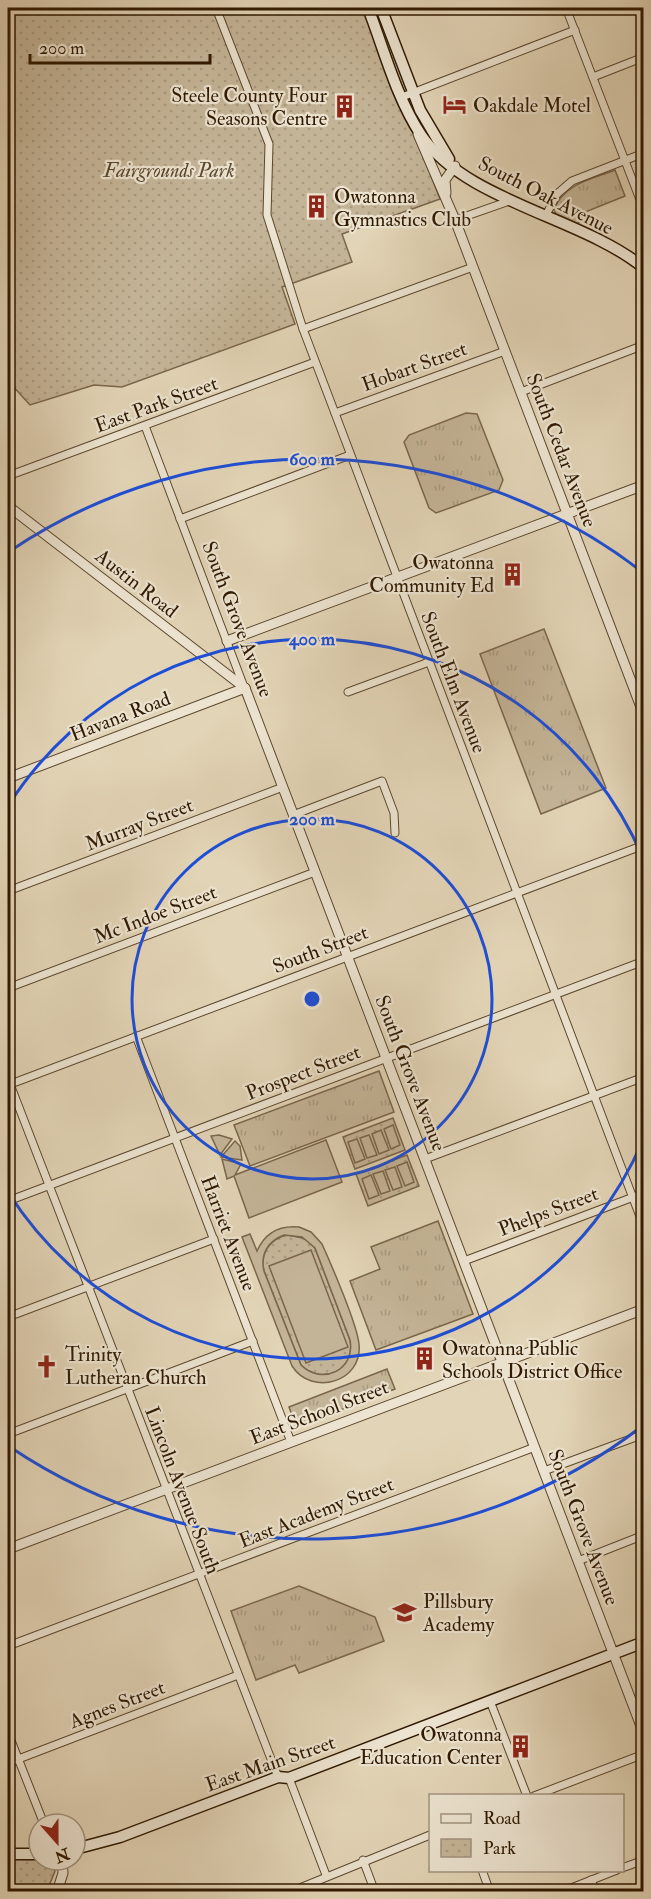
<svg xmlns="http://www.w3.org/2000/svg" width="651" height="1899" viewBox="0 0 651 1899" font-family="'IM FELL Double Pica',serif">
	<style>
		.grass { fill: url(#grass-tufts); stroke: #7a664c; stroke-width: 1.5 }
		.park { fill: url(#park-dots); stroke: #7a664c; stroke-width: 1.5 }
		.garden { fill: #c4b497; stroke: #7a664c; stroke-width: 1.5; fill-rule: evenodd }
		.lines { fill: none; stroke-linecap: round; stroke-linejoin: round }
		.minor-casing { stroke: #5c482e; stroke-width: 9 }
		.tertiary-casing { stroke: #5c482e; stroke-width: 11 }
		.secondary-casing { stroke: #301901; stroke-width: 13 }
		.minor { stroke: #ece3d0; stroke-width: 7 }
		.tertiary { stroke: #ece3d0; stroke-width: 9 }
		.secondary { stroke: #ece3d0; stroke-width: 10 }
		.ring { fill: none; stroke: #1d4ed8; stroke-width: 3 }
		.labels { text-anchor: middle; stroke-width: 4.5; stroke-linejoin: round; paint-order: stroke }
		.poi-label { font-size: 20px; fill: #301901; stroke: #ece3d0; text-anchor: start }
		.park-label { font-size: 20px; font-style: italic; fill: #5c482e; stroke: #ece3d0 }
		.street-label { font-size: 20px; fill: #301901; stroke: #ece3d0 }
		.centre { fill: #1d4ed8; stroke: #ece3d0; stroke-width: 3 }
		.ring-label { font-size: 18px; text-anchor: middle; font-weight: bold; fill: #1d4ed8; stroke: #ece3d0; stroke-width: 4.5; stroke-linejoin: round; paint-order: stroke }
	</style>
	<defs>
		<pattern id="grass-tufts" width="24" height="20" patternUnits="userSpaceOnUse" patternTransform="scale(1.5)"><rect width="24" height="20" fill="#c4b497"/><path d="M3 7l-1-3M5 7V3M7 7l1-3M15 17l-1-3M17 17v-4M19 17l1-3" fill="none" stroke="#a99a80"/></pattern>
		<pattern id="park-dots" width="8" height="8" patternUnits="userSpaceOnUse" patternTransform="scale(1.5)"><rect width="8" height="8" fill="#c4b497"/><path d="M2 2h.1M6 6h.1" fill="none" stroke="#a99a80" stroke-width="1.8" stroke-linecap="round"/></pattern>
	</defs>
	<rect width="100%" height="100%" fill="#e2d4b6"/>
	<filter id="stains"><feTurbulence type="fractalNoise" baseFrequency=".00333" numOctaves="4"/><feColorMatrix values="0 0 0 0 .2 0 0 0 0 .09 0 0 0 0 .02 0 0 0 .5 -.17"/></filter>
	<radialGradient id="worn" r=".72"><stop offset=".6" stop-color="#630" stop-opacity="0"/><stop offset="1" stop-color="#630" stop-opacity=".3"/></radialGradient>
	<!-- grass -->
	<g class="grass">
		<path d="M615 170 625 196 585 212 578 224 556 214 554 210C563 184 592 179 615 170Z"/>
		<polygon points="466,413 477,414 503,480 499,490 436,513 429,508 404,442 409,435"/>
		<polygon points="544,629 606,788 541,814 480,654"/>
		<polygon points="379,1071 394,1112 250,1166 234,1125"/>
		<polygon points="438,1221 473,1314 376,1350 350,1281 380,1269 371,1247"/>
		<polygon points="387,1369 395,1389 296,1427 289,1407"/>
		<polygon points="299,1586 375,1617 384,1641 299,1673 295,1665 256,1680 231,1611"/>
	</g>
	<!-- park -->
	<g class="park">
		<polygon points="25,8 365,8 440,199 342,234 352,262 282,287 295,324 122,387 94,385 30,405 10,383 8,383 8,14"/>
		<polygon points="393,1118 405,1150 355,1169 343,1137"/>
		<polygon points="407,1155 419,1186 368,1206 356,1174"/>
		<path d="M288 1235 307 1239 315 1248 350 1340C356 1370 322 1386 301 1365L264 1271C260 1253 270 1238 288 1235Z"/>
		<polygon points="8,1859 49,1860 55,1871 47,1891 8,1891"/>
	</g>
	<!-- garden -->
	<g class="garden">
		<polygon points="393,1125 400,1145 391,1149 384,1129"/>
		<polygon points="381,1130 389,1150 379,1154 372,1134"/>
		<polygon points="219,1135 232,1139 220,1155 211,1136"/>
		<polygon points="369,1135 377,1155 367,1158 360,1138"/>
		<polygon points="357,1139 365,1159 355,1163 348,1142"/>
		<polygon points="326,1140 342,1182 249,1218 234,1176 227,1179 222,1159 241,1164 235,1175"/>
		<polygon points="235,1141 240,1146 242,1160 221,1157"/>
		<polygon points="407,1162 414,1182 405,1186 397,1166"/>
		<polygon points="395,1167 402,1187 393,1190 385,1170"/>
		<polygon points="383,1171 390,1191 381,1194 373,1174"/>
		<polygon points="371,1175 379,1195 369,1199 362,1179"/>
		<path d="M299 1227 311 1232 322 1244C331 1264 357 1324 359 1344 363 1382 312 1397 292 1366L242 1237 250 1234 257 1251C265 1233 279 1225 299 1227ZM284 1235 302 1237 315 1248 350 1340C356 1370 322 1386 301 1365L264 1271C260 1254 268 1241 284 1235Z"/>
		<polygon points="311,1250 348,1347 306,1363 269,1266"/>
	</g>
	<g class="lines">
		<defs>
			<g id="minor">
				<polyline points="216,8 269,144 267,215 303,329 644,1227"/>
				<polyline points="566,8 644,210"/>
				<polyline points="593,77 644,57"/>
				<polyline points="402,97 575,30"/>
				<polyline points="546,215 557,194 572,181 644,153"/>
				<polyline points="455,220 512,200"/>
				<polyline points="303,329 473,267"/>
				<polyline points="521,392 644,345"/>
				<polyline points="335,413 505,351"/>
				<polyline points="145,426 244,687"/>
				<polyline points="8,476 315,362"/>
				<polyline points="180,519 350,455"/>
				<polyline points="348,692 429,662"/>
				<polyline points="293,815 382,781 394,813 395,833"/>
				<polyline points="8,891 283,787"/>
				<polyline points="8,988 315,872"/>
				<polyline points="136,1036 291,1442"/>
				<polyline points="8,1079 278,1777"/>
				<polyline points="8,1085 644,845"/>
				<polyline points="425,1159 644,1077"/>
				<polyline points="8,1201 644,961"/>
				<polyline points="464,1261 644,1193"/>
				<polyline points="8,1317 214,1239"/>
				<polyline points="8,1434 253,1341"/>
				<polyline points="544,1471 644,1434"/>
				<polyline points="578,1561 644,1535"/>
				<polyline points="8,1646 535,1447"/>
				<polyline points="490,1701 527,1796"/>
				<polyline points="8,1733 44,1824"/>
				<polyline points="8,1763 238,1675"/>
				<polyline points="289,1778 326,1875"/>
				<polyline points="534,1796 644,1754"/>
				<polyline points="363,1860 375,1892"/>
				<polyline points="622,1868 644,1860"/>
				<polyline points="482,1870 490,1892"/>
				<polyline points="591,1880 596,1892"/>
				<polyline points="290,1892 430,1835"/>
				<polyline points="561,1892 617,1870"/>
			</g>
			<g id="tertiary">
				<polyline points="418,134 455,220 644,715"/>
				<polyline points="446,193 445,180 455,166"/>
				<polyline points="8,506 245,688"/>
				<polyline points="227,641 644,485"/>
				<polyline points="245,688 644,1734"/>
				<polyline points="8,778 245,688"/>
				<polyline points="8,1549 644,1309"/>
				<polyline points="57,1892 63,1873 62,1860"/>
			</g>
			<g id="secondary">
				<path d="M368 8C384 49 396 97 421 135 466 202 582 217 644 268"/>
				<polyline points="381,8 420,110 449,159"/>
				<polyline points="75,1849 120,1837 278,1777 289,1778 644,1642"/>
				<polyline points="8,1854 39,1854"/>
			</g>
		</defs>
		<!-- minor casing -->
		<use href="#minor" class="minor-casing"/>
		<!-- tertiary casing -->
		<use href="#tertiary" class="tertiary-casing"/>
		<!-- secondary casing -->
		<use href="#secondary" class="secondary-casing"/>
		<!-- minor -->
		<use href="#minor" class="minor"/>
		<!-- tertiary -->
		<use href="#tertiary" class="tertiary"/>
		<!-- secondary -->
		<use href="#secondary" class="secondary"/>
	</g>
	<!-- distance rings -->
	<g class="ring">
		<circle cx="312" cy="999" r="180"/>
		<path d="M643 1140A360 360 0 0 1 8 1192M8 806A360 360 0 0 1 643 858"/>
		<path d="M641 1427A540 540 0 0 1 10 1447M10 551A540 540 0 0 1 641 571"/>
	</g>
	<!-- icons -->
	<defs>
		<symbol id="hotel-bare" viewBox="-9 -9 18 18"><path d="M-6-4.5h1.5V1H6V5H4.5V3h-9V5H-6ZM-4 0a1.8 1.8 0 1 1 3.6 0ZM.5 0V-2.5h3Q6-2.5 6 0Z" fill="#8f2418" stroke="#ece3d0" stroke-width="2.5" paint-order="stroke"/></symbol>
		<symbol id="building-bare" viewBox="-9 -9 18 18"><path d="M-4-6H4V6H1V3H-1V6H-4ZM-2.5-4.3h1.7v1.8h-1.7ZM.8-4.3h1.7v1.8H.8ZM-2.5-1h1.7V.8h-1.7ZM.8-1h1.7V.8H.8Z" fill="#8f2418" stroke="#ece3d0" stroke-width="2.5" paint-order="stroke"/></symbol>
		<symbol id="church-bare" viewBox="-9 -9 18 18"><path d="M-1.2-6h2.4v3.5h3.3v2.4h-3.3V6h-2.4V-.1h-3.3v-2.4h3.3Z" fill="#8f2418" stroke="#ece3d0" stroke-width="2.5" paint-order="stroke"/></symbol>
		<symbol id="school-bare" viewBox="-9 -9 18 18"><path d="M0-5L7-2L0 1L-7-2ZM-4 1L0 2.5L4 1V4Q0 6-4 4Z" fill="#8f2418" stroke="#ece3d0" stroke-width="2.5" paint-order="stroke"/></symbol>
	</defs>
	<g fill-rule="evenodd">
		<use href="#hotel-bare" x="438" y="88" width="33" height="33"/>
		<use href="#building-bare" x="328" y="90" width="33" height="33"/>
		<use href="#building-bare" x="300" y="190" width="33" height="33"/>
		<use href="#building-bare" x="496" y="558" width="33" height="33"/>
		<use href="#building-bare" x="408" y="1342" width="33" height="33"/>
		<use href="#church-bare" x="30" y="1350" width="33" height="33"/>
		<use href="#school-bare" x="388" y="1596" width="33" height="33"/>
		<use href="#building-bare" x="504" y="1730" width="33" height="33"/>
	</g>
	<g class="labels">
		<!-- poi labels -->
		<g class="poi-label">
			<text x="327" y="102" text-anchor="end">Steele County Four<tspan x="327" dy="23">Seasons Centre</tspan></text>
			<text x="473" y="112">Oakdale Motel</text>
			<text x="334" y="203">Owatonna<tspan x="334" dy="23">Gymnastics Club</tspan></text>
			<text x="494" y="569" text-anchor="end">Owatonna<tspan x="494" dy="23">Community Ed</tspan></text>
			<text x="442" y="1355">Owatonna Public<tspan x="442" dy="23">Schools District Office</tspan></text>
			<text x="65" y="1361">Trinity<tspan x="65" dy="23">Lutheran Church</tspan></text>
			<text x="423" y="1608">Pillsbury<tspan x="423" dy="23">Academy</tspan></text>
			<text x="502" y="1741" text-anchor="end">Owatonna<tspan x="502" dy="23">Education Center</tspan></text>
		</g>
		<!-- park labels -->
		<g class="park-label">
			<text x="169" y="177">Fairgrounds Park</text>
		</g>
		<!-- street labels -->
		<g class="street-label">
			<text transform="translate(546 195) rotate(27)" y="7">South Oak Avenue</text>
			<text transform="translate(414 366) rotate(-20)" y="7">Hobart Street</text>
			<text transform="translate(156 404) rotate(-20)" y="7">East Park Street</text>
			<text transform="translate(562 450) rotate(69)" y="7">South Cedar Avenue</text>
			<text transform="translate(137 583) rotate(38)" y="7">Austin Road</text>
			<text transform="translate(238 619) rotate(69)" y="7">South Grove Avenue</text>
			<text transform="translate(454 682) rotate(69)" y="7">South Elm Avenue</text>
			<text transform="translate(120 716) rotate(-21)" y="7">Havana Road</text>
			<text transform="translate(139 824) rotate(-21)" y="7">Murray Street</text>
			<text transform="translate(155 914) rotate(-21)" y="7">Mc Indoe Street</text>
			<text transform="translate(320 949) rotate(-21)" y="7">South Street</text>
			<text transform="translate(303 1072) rotate(-21)" y="7">Prospect Street</text>
			<text transform="translate(411 1073) rotate(69)" y="7">South Grove Avenue</text>
			<text transform="translate(548 1211) rotate(-21)" y="7">Phelps Street</text>
			<text transform="translate(229 1233) rotate(69)" y="7">Harriet Avenue</text>
			<text transform="translate(319 1412) rotate(-21)" y="7">East School Street</text>
			<text transform="translate(183 1490) rotate(69)" y="7">Lincoln Avenue South</text>
			<text transform="translate(316 1512) rotate(-21)" y="7">East Academy Street</text>
			<text transform="translate(584 1527) rotate(69)" y="7">South Grove Avenue</text>
			<text transform="translate(117 1704) rotate(-21)" y="7">Agnes Street</text>
			<text transform="translate(270 1763) rotate(-19)" y="7">East Main Street</text>
		</g>
	</g>
	<circle cx="312" cy="999" r="9" class="centre"/>
	<g class="ring-label">
		<text x="312" y="465">600 m</text>
		<text x="312" y="645">400 m</text>
		<text x="312" y="825">200 m</text>
	</g>
	<!-- margin -->
	<rect width="651" height="1899" fill="none" stroke="#e2d4b6" stroke-width="30"/>
	<rect x="9" y="9" width="633" height="1881" fill="none" stroke="#301901" stroke-width="3"/>
	<rect x="15" y="15" width="621" height="1869" fill="none" stroke="#301901" stroke-width="1.5"/>
	<!-- legend -->
	<rect x="429" y="1794" width="195" height="78" fill="#ece3d0" stroke="#a1927d" stroke-width="1.5"/>
	<rect x="441" y="1814" width="30" height="9" fill="#ece3d0" stroke="#a1927d" stroke-width="1.5"/>
	<text x="483" y="1824" font-size="18" fill="#301901">Road</text>
	<rect x="441" y="1839" width="30" height="18" fill="url(#park-dots)" stroke="#a1927d" stroke-width="1.5"/>
	<text x="483" y="1854" font-size="18" fill="#301901">Park</text>
	<!-- north arrow -->
	<g transform="translate(57 1842) rotate(159)"><circle r="28" fill="#ece3d0" stroke="#a1927d" stroke-width="1.5"/>
	<path d="M0-4.5L10 22L0 15L-10 22Z" fill="#8f2418"/>
	<text y="-9" font-size="16" font-weight="bold" text-anchor="middle" fill="#301901">N</text>
	</g>
	<!-- scale -->
	<path d="M30 54v9h180v-9" fill="none" stroke="#301901" stroke-width="3"/>
	<text x="39" y="54" font-size="18" fill="#301901" stroke="#ece3d0" stroke-width="4.5" paint-order="stroke">200 m</text>
	<rect width="100%" height="100%" filter="url(#stains)"/>
	<rect width="100%" height="100%" fill="url(#worn)"/>
</svg>
